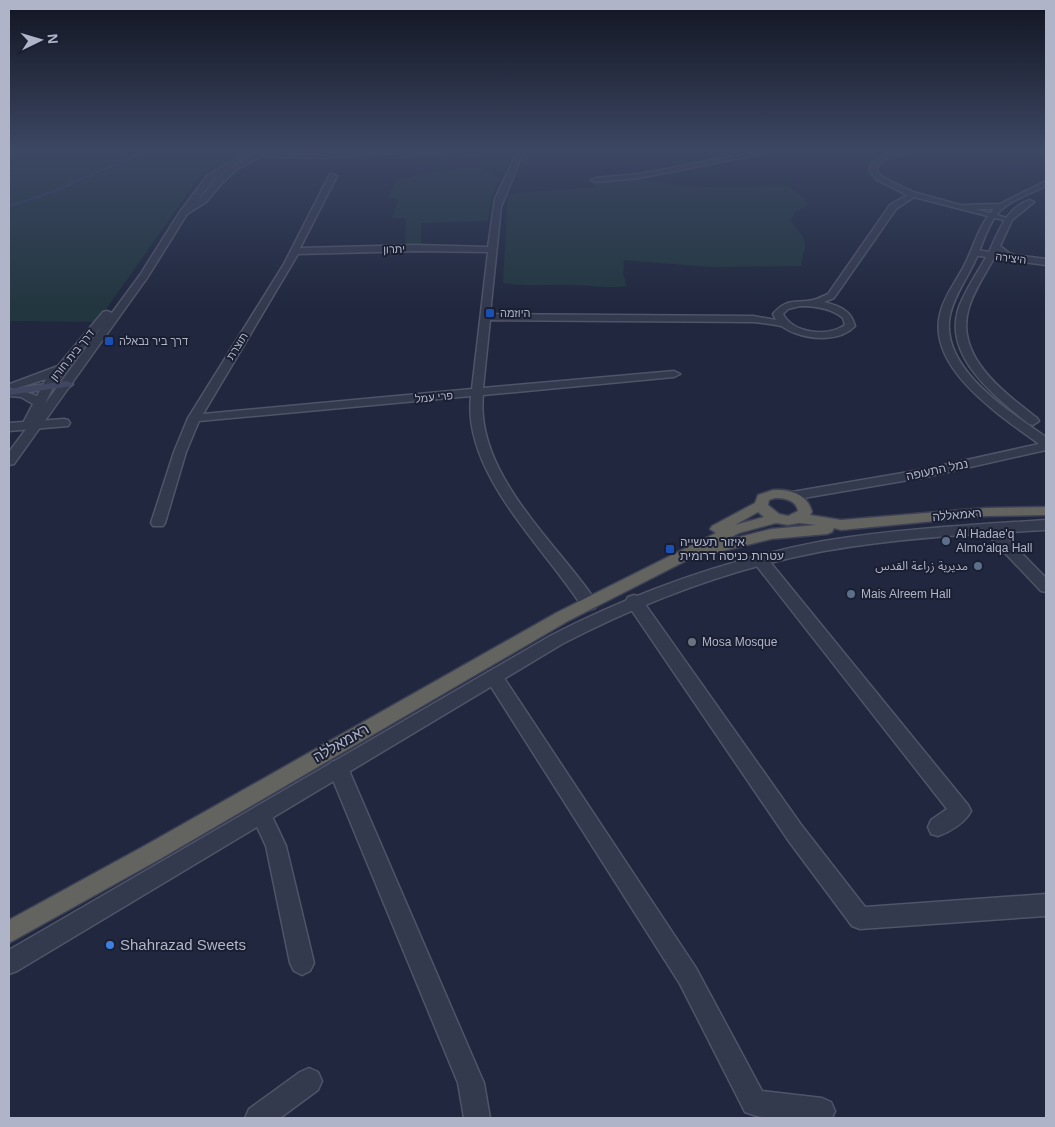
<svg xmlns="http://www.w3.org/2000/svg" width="1055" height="1127" viewBox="0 0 1055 1127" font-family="Helvetica,'Noto Sans Arabic',Heebo,sans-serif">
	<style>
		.green { fill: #22363f }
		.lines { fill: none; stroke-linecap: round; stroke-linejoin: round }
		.stream { stroke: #313b64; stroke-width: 2 }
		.minor-casing { stroke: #505468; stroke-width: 3 }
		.tertiary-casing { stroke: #505468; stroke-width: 3 }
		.secondary-casing { stroke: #505468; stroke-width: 3 }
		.trunk-casing { stroke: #3d4155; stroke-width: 3 }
		.minor { fill: #343a4e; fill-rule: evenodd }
		.tertiary { fill: #343a4e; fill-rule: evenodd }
		.secondary { fill: #424761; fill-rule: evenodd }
		.trunk { fill: #636360; fill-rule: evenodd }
		.transit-dot { fill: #1a4fb4; stroke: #1a1f32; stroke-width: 2 }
		.service-dot { fill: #5c6f8a; stroke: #1a1f32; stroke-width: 2 }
		.worship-dot { fill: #6b7280; stroke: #1a1f32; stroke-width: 2 }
		.shop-dot { fill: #3f7fe0; stroke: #1a1f32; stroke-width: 2 }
		.labels { text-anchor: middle; stroke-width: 4; stroke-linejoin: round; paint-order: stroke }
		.far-street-label { font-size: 11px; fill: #b0b4c9; stroke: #1a1f32 }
		.far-poi-label { font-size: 11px; fill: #b0b4c9; stroke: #1a1f32; text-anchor: start }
		.street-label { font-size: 12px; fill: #b0b4c9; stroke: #1a1f32 }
		.poi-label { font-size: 12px; fill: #b0b4c9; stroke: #1a1f32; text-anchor: start }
		.near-street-label { font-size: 15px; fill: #b0b4c9; stroke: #1a1f32 }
		.near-poi-label { font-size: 15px; fill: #b0b4c9; stroke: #1a1f32; text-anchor: start }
	</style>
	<rect width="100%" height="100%" fill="#20273e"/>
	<!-- green -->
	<g class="green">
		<polygon points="9,150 241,150 207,169 192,187 97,322 9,321"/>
		<polygon points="487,150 501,150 510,153 502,173 479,159 426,158 422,155"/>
		<polygon points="475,167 481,168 500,178 493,192 488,221 421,223 421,245 405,246 406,218 392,218 399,198 388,198 396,181 430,172"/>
		<path d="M638 180 697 187 788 186 807 201 806 206 796 211 791 219C793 228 804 234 805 243 806 251 800 258 802 266L711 267 624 260 623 274 627 286C606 289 590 285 569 285 547 284 526 287 503 283L508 196 516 193 596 187 593 184Z"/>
	</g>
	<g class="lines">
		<!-- stream -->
		<polyline class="stream" points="9,206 55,191 148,150"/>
		<defs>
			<g id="minor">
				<polygon points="251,150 258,150 213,180 187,214 181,214 180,212 207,176"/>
				<path d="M518 150H524L501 207 490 314 753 316 776 320 773 314C787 297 796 304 813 300 818 299 823 296 828 294L890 205 907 195 877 180 869 170C876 152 898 150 915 150 903 157 882 152 876 170L882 177 913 192 1011 219 1007 221 914 197 896 209 834 298 824 302C839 306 851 310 855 326 841 341 813 340 795 333 790 332 785 328 781 326 772 324 762 323 753 322L490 320 483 388 674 371 680 374 674 377 483 395C475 470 550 537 590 593L597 604 595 608 589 610 583 608C545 548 462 473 471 396L199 421 186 452 165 523 163 526H153L151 523 174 452 188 418 284 264 330 174 337 176 300 248 416 245 488 247 495 199ZM416 251 488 252 472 389 203 414 298 254ZM800 306C816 306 831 308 843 318L845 325C828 337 793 334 783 314L788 309Z"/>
				<polygon points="768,150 781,150 639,178 595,182 591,180 595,178 639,174"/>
				<polygon points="975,250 1046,259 1046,265 972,255 971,253"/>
				<polygon points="64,419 68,420 70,423 68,426 9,431 9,423"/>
				<polygon points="990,524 995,526 1046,578 1046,592 1041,591 985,532 983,529 985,526"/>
				<path d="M761 556 766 557 968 805 971 811C966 822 950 832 938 836L931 834 928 827 931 820 947 809 756 565 754 561 756 557Z"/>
				<polygon points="634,595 640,597 802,826 865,907 1046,894 1046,916 860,929 852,926 788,840 628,605 626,601 628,597"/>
				<path d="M494 670 500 672 696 968 762 1091 822 1098 831 1102 835 1111 832 1118C804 1118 771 1123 745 1112L680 984 488 682 485 677 488 672Z"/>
				<polygon points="338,760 345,762 348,768 480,1074 484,1083 490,1118 464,1118 458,1083 328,768 331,762"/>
				<polygon points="261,805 268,808 286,846 314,963 310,971 302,975 294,971 290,963 266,846 251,814 254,808"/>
				<polygon points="309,1068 318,1072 322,1081 318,1090 280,1118 245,1118 249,1109 300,1072"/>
			</g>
			<g id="tertiary">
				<path d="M381 150H465L462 152 404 156 402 155V153L309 158 265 156 258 158 237 169 222 183 206 202 187 214 147 278 14 464 9 465V452L27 428 22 425 33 404 21 397 9 396V390L23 391 37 396 46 379 14 389 9 387 10 384 58 366 103 312 107 311 112 313 140 275 181 210 200 198 216 179 233 167 254 155 265 152 309 154ZM102 326 45 404 55 383Z"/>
				<path d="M1046 181V186C1030 194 1009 200 997 214 986 228 982 247 974 263 966 280 954 296 950 315 939 368 1009 411 1046 437V450L926 477 792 500 787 499 785 496 792 492 926 469 1039 444C1001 416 927 369 940 314 944 296 956 282 964 266 974 247 979 224 994 209H965L961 207 962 205 1000 204Z"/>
				<path d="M1030 200 1034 202 1012 220 1000 246 1009 253 1023 259C1016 264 1004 258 997 252 988 271 973 290 968 311 956 358 1005 393 1037 418L1039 421 1033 425 1029 424C996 397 944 358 958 310 965 289 979 271 989 252 999 231 1006 208 1030 200Z"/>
				<path d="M1046 520V530C972 534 897 538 824 551 732 568 645 601 562 644L17 971 9 974V950L550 636C637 591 728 559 824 541 897 529 972 525 1046 520Z"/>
			</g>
			<polygon id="secondary" points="67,381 73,384 71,386 9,395 9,389"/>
			<path id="trunk" d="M773 490C790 489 808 494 812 512L810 515 841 520 986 508 1046 507V515L986 516 841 530 834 528 832 532 827 534 771 539 707 555 701 553 568 621 160 859 9 943V920L146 845 556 613 716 533 710 529 712 526 755 503 758 495ZM775 498C785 498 796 500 798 511L788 516 779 514 768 505 769 500ZM758 512 764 517 735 525ZM776 523 788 525 799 523 816 525 771 529 724 541 739 533Z"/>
		</defs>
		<!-- minor casing -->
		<use href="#minor" class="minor-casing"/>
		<!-- tertiary casing -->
		<use href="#tertiary" class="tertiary-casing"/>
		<!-- secondary casing -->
		<use href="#secondary" class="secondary-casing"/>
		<!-- trunk casing -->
		<use href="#trunk" class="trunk-casing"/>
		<!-- minor -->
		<use href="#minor" class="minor"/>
		<!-- tertiary -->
		<use href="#tertiary" class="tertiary"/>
		<!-- secondary -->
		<use href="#secondary" class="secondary"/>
		<!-- trunk -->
		<use href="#trunk" class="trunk"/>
	</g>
	<!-- sky -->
	<linearGradient id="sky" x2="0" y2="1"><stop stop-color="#121522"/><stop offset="0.49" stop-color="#3c4763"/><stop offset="1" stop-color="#3c4763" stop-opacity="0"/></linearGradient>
	<rect width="1055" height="308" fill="url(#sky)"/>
	<!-- markers -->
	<g class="transit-dot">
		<rect x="485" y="308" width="10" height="10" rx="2.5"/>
		<rect x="104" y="336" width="10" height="10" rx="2.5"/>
		<rect x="665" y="544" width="10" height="10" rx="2.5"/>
	</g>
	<g class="service-dot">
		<circle cx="946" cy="541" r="5"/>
		<circle cx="978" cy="566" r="5"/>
		<circle cx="851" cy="594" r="5"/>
	</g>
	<circle class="worship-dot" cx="692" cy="642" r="5"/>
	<circle class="shop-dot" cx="110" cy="945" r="5"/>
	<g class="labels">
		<!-- far-street labels -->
		<g class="far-street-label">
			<text transform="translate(394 249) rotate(-1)" y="4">יתרון</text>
			<text transform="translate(1011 258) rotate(7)" y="4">היצירה</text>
			<text transform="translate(237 346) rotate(-58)" y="4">תוצרת</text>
			<text transform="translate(72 355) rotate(-51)" y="4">דרך בית חורון</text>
			<text transform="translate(434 397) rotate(-6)" y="4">פרי עמל</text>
		</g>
		<!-- far-poi labels -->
		<g class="far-poi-label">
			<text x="500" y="317">היוזמה</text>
			<text x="119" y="345">דרך ביר נבאלה</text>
		</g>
		<!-- street labels -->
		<g class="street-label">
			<text transform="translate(937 470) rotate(-12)" y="4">נמל התעופה</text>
			<text transform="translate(957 515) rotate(-5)" y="4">ראמאללה</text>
		</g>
		<!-- poi labels -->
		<g class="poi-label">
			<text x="956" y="538">Al Hadae'q<tspan x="956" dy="14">Almo'alqa Hall</tspan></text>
			<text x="680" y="546">איזור תעשייה<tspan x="680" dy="14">עטרות כניסה דרומית</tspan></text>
			<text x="968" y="570" text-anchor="end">مديرية زراعة القدس</text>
			<text x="861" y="598">Mais Alreem Hall</text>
			<text x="702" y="646">Mosa Mosque</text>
		</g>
		<!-- near-street labels -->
		<g class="near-street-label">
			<text transform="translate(341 743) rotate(-30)" y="5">ראמאללה</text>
		</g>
		<!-- near-poi labels -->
		<g class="near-poi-label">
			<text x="120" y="950">Shahrazad Sweets</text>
		</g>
	</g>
	<!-- border -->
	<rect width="1055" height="1127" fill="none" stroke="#b0b4c9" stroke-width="20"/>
	<!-- north arrow -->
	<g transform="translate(40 40) rotate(85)" stroke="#1a1f32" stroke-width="4" paint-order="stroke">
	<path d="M0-4L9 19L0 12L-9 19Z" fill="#b0b4c9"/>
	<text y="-8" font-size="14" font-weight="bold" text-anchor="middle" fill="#b0b4c9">N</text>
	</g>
</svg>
